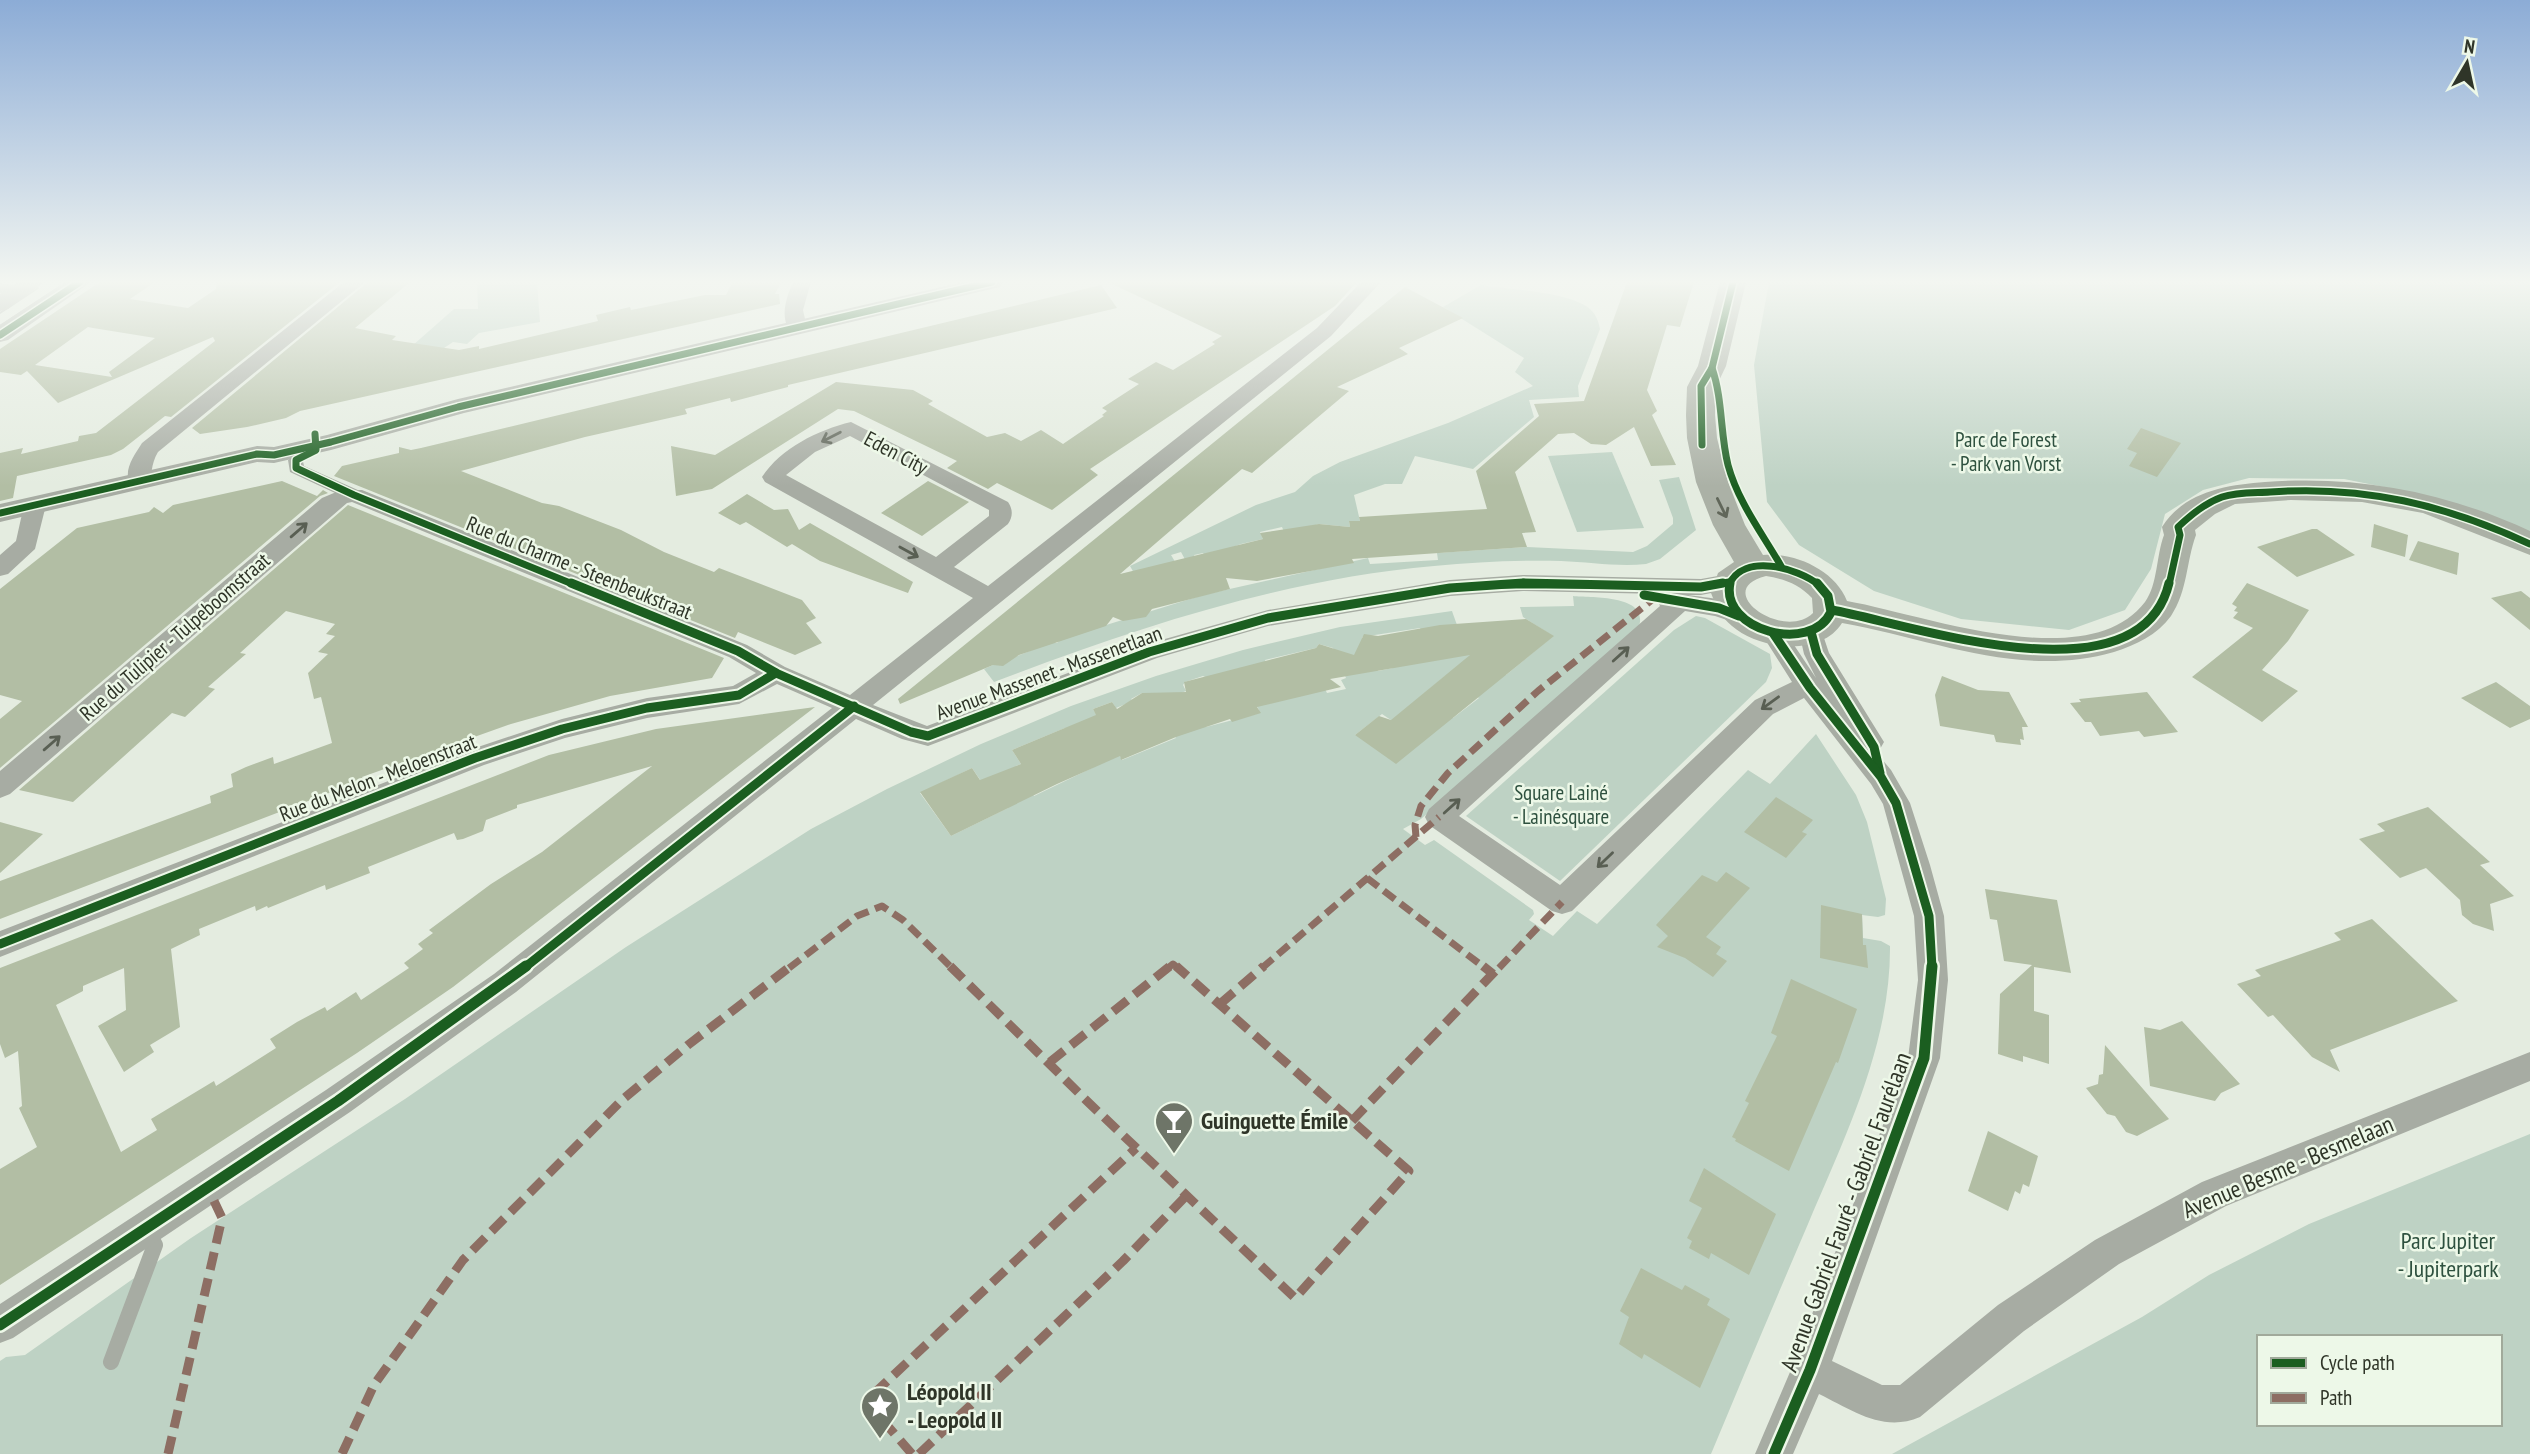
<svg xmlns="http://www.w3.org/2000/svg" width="2530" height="1454" viewBox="0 0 2530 1454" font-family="'PT Sans Narrow',sans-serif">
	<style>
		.green { fill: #bed2c4; fill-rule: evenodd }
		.building { fill: #b2bea4; fill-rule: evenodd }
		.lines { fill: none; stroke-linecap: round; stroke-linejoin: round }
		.service-far1 { stroke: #a7aca3; stroke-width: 10 }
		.service { stroke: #a7aca3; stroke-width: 16 }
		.pedestrian { fill: #a7aca3; fill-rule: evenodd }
		.minor { fill: #a7aca3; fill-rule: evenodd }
		.tertiary { fill: #a7aca3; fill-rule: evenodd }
		.secondary { fill: #abb1a6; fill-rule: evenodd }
		.tram { stroke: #a8ada4; stroke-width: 2 }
		.quiet-far1 { stroke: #8d6e63; stroke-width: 7; stroke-dasharray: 14 7; stroke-linecap: butt }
		.quiet { stroke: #8d6e63; stroke-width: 9; stroke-dasharray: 18 9; stroke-linecap: butt }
		.cycleway-far2-casing { stroke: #edf8e8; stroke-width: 10 }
		.cycleway-far1-casing { stroke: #edf8e8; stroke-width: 13 }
		.cycleway-casing { stroke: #edf8e8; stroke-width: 16 }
		.cycleway-far2 { stroke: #1b5e20; stroke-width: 7 }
		.cycleway-far1 { stroke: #1b5e20; stroke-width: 9 }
		.cycleway { stroke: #1b5e20; stroke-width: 11 }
		.oneway { stroke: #595f53 }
		.oneway2 { stroke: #61675a }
		.labels { text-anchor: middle; stroke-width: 5; stroke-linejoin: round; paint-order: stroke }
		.park-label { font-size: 21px; fill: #2e513f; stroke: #edf8e8 }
		.street-label { font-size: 21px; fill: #2f3528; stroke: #edf8e8 }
		.near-poi-label { font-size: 24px; font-weight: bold; fill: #2f3528; stroke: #edf8e8; text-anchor: start }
		.near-street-label { font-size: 24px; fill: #2f3528; stroke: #edf8e8 }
		.near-park-label { font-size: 24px; fill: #2e513f; stroke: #edf8e8 }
	</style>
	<rect width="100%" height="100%" fill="#e4ece0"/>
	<!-- green -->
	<g class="green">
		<polygon points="477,282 537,282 540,322 479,333 467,344 453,342 444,348 404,353 454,309 478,309"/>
		<polygon points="1769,282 2530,282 2530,537 2409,492 2344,479 2249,478 2203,490 2165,514 2151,569 2125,610 2069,630 1961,619 1874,591 1799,545 1767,502 1754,365"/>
		<path d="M1481 285C1511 290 1560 291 1586 306 1595 312 1598 319 1600 329L1578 386 1579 397 1529 400 1534 417 1473 469 1415 456 1402 484H1385L1354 495 1360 521H1349L1350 527 1319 524 1285 534 1282 527 1260 532 1263 539 1241 544 1206 557 1203 553 1194 555 1196 560 1188 565 1181 552 1171 555 1177 565 1134 573 1130 566 1256 505 1295 492 1313 476 1340 462 1448 423 1533 386 1515 372 1524 358 1443 307Z"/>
		<polygon points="1612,452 1644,528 1577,532 1548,456"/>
		<path d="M1679 477 1696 530 1660 559 1646 564C1618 567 1589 562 1561 561 1519 560 1476 562 1434 566 1283 579 1135 628 994 682L984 669 995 664 1004 665 1007 660 1050 643H1057L1061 639 1203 595 1368 558 1370 564 1438 560 1437 553 1527 547 1633 552 1647 546 1673 524V518L1659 480Z"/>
		<path d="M1573 596C1592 598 1652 594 1638 629L1421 819 1403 829 1425 845 1434 840 1533 910 1534 914 1529 920 1553 936 1577 911 1597 924 1748 770 1770 784 1816 734 1856 795 1867 822 1886 899 1885 915 1878 917 1862 915 1863 938 1881 941 1890 946C1891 1043 1845 1137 1808 1224 1775 1301 1743 1377 1711 1454H0V1361L6 1357 25 1355 191 1238 405 1099 626 947 811 829 887 789 981 744 1071 706 1156 676 1243 650 1340 627 1452 611C1467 654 1469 651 1506 675L1553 636 1523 617 1520 607 1574 606ZM1420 628 1425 640 1393 668 1378 671 1362 637ZM1319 644 1333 648 1346 678 1341 680 1346 689 1327 693 1325 689 1275 682 1265 660 1316 648ZM1203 676 1253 699 1259 710 1256 714 1206 727 1181 693 1186 691 1183 685 1185 682ZM1445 676 1479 698 1453 718 1420 697ZM1142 693 1176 738 1122 760 1093 709 1112 702 1116 708 1133 701 1131 699ZM1382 714 1422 741 1355 735ZM1065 728 1092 768 1034 796 1016 766 1021 764 1012 750ZM972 768 992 797 1008 808 951 836 920 793Z"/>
		<polygon points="1696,616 1705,618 1770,654 1772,668 1766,682 1560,881 1466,816 1674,630"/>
		<path d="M2530 1134V1454H1892L2142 1317 2209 1275 2309 1224ZM2259 1337H2500V1424H2259Z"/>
	</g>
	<!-- building -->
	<g class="building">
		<path d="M100 282H155L130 299 188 308 216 289 217 282H340L171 417 165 416 123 449 111 455 17 476 13 498 0 501V453L23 448 21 454 78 441 79 436 96 433 215 341 213 337 58 403 27 371 21 375 0 372V349ZM88 327 93 328 155 338 109 372 112 377 35 365Z"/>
		<polygon points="368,282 410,282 355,328 396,336 392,340 459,350 479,346 479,349 598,321 596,315 630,307 631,310 705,295 726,295 732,283 781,282 775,294 779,294 780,304 300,411 286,418 247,427 200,434 192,428"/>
		<polygon points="1108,282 1357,282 1335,306 1090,469 1098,475 1052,510 997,483 988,489 947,468 957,461 854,411 838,409 712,489 676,496 671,446 715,455 836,382 913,390 933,401 928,404 987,437 1005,433 1021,441 1041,430 1063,444 1104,416 1102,415 1107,411 1102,408 1139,384 1128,379 1156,362 1173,370 1215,344 1212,342 1222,336"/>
		<polygon points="1627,282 1694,282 1680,327 1667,325 1647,390 1657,411 1652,415 1676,465 1651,466 1634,427 1606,445 1591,444 1574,433 1558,434 1515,472 1536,532 1522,533 1527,547 1352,559 1354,563 1257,581 1226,578 1230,589 1152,609 1146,617 1123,621 1113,617 1106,626 1019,655 1003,666 993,665 900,704 898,699 1405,287 1463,318 1399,348 1408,354 1337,387 1349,391 1252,473 1242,469 1120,574 1263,539 1260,533 1319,524 1350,527 1349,521 1360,521 1359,517 1487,509 1476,471 1539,416 1534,404 1584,401"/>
		<polygon points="1101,285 1117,308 788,385 788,387 731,402 730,398 685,409 687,414 585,437 461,471 542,503 559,506 621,530 664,552 714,572 719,568 802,600 816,618 806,623 822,643 795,655 738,632 735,638 334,476 342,466 399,453 399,447 411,450 421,448"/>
		<polygon points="2141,428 2181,443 2157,477 2129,466 2137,453 2127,449"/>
		<polygon points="282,481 317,496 323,490 328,493 320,496 0,768 0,719 22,701 0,695 0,589 77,528 149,512 154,507 163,513 173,505"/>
		<polygon points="928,481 969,502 922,536 881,513"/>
		<polygon points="747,494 774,510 788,509 799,530 810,523 913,582 908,593 820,561 792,544 787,547 746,522 740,525 718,513"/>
		<polygon points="348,505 724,658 712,678 610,696 511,724 362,777 363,780 0,919 0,881 211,803 210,796 233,787 231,774 246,767 273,757 274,764 332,743 321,697 314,699 308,673 328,654 318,652 335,636 326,634 335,624 286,611 240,653 246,654 208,687 215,689 185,717 172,713 73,802 19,790"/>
		<polygon points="2374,524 2408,535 2405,557 2371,547"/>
		<polygon points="2312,529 2317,529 2355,555 2297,577 2257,547"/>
		<polygon points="2418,541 2459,553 2457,575 2409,560"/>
		<polygon points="2247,583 2309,610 2288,641 2262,670 2298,691 2262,722 2192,677 2253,628 2233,618 2238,612 2234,611 2237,607 2232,604"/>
		<polygon points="2521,591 2530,598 2530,630 2491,598"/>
		<polygon points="1526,619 1554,636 1396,764 1355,735 1379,716 1391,720 1470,655 1330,679 1341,687 1257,707 1261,713 1232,722 1230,719 1176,737 1121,760 1120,756 1057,784 951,836 920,792 972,768 980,780 1021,764 1012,750 1096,715 1093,709 1112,702 1117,709 1142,693 1186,692 1184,682 1316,648 1319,644 1354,655 1364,634 1378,636 1440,625"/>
		<polygon points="1942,676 1978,690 2009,692 2028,727 2022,727 2024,740 2020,739 2021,745 1996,742 1994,735 1940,726 1935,695"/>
		<polygon points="2496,682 2530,706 2530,719 2510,728 2461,698"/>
		<polygon points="2147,692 2178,732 2144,737 2139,731 2100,736 2091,722 2085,722 2070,703 2081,702 2079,699"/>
		<path d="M815 707 453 987 357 1053 0 1285V1169L37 1147 19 1108 22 1106 18 1051 5 1058 0 1044V968L549 755 656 729ZM652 766 542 852 491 884 429 930 433 933 418 944 423 949 404 963 409 968 361 1000 356 992 327 1011 325 1007 297 1022 270 1039 276 1048 216 1086 214 1081 151 1119 157 1130 121 1152 56 1005 83 991V986L124 968 126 1010 98 1026 124 1072 154 1052 150 1045 180 1027 171 949 200 935 199 929 255 906 256 911 267 906 268 908 325 885 326 890 370 873 368 867 454 833 457 840 463 839 483 831 486 820 517 808V805Z"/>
		<polygon points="1776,797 1813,820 1802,832 1807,834 1786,858 1744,832"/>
		<polygon points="2428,807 2490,862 2480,865 2514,896 2490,904 2494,931 2473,924 2462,915 2460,900 2426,868 2400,878 2359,839 2385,831 2377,824"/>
		<polygon points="0,822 43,834 0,873"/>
		<polygon points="1726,872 1750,888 1706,937 1721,947 1716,954 1727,961 1713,977 1685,958 1657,947 1668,936 1656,925 1702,875 1717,882"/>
		<polygon points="1985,889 2057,900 2071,973 2034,967 2034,1011 2049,1015 2049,1064 2023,1056 2023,1062 1998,1054 2000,994 2032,965 2004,961 1997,920 1990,919"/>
		<polygon points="1821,905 1862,914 1863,945 1866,945 1868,968 1820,958"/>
		<polygon points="2372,919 2458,1001 2330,1050 2340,1072 2312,1057 2273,1015 2268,1017 2237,984 2261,976 2255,970 2341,940 2334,933"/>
		<polygon points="1791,979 1857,1009 1838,1063 1836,1062 1789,1171 1735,1141 1736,1139 1732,1137 1749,1103 1745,1101 1777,1036 1771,1033"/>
		<polygon points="2182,1021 2240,1084 2221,1093 2215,1101 2150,1086 2144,1027 2160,1030"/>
		<polygon points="2105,1045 2169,1119 2137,1136 2126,1132 2115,1116 2107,1114 2086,1088 2098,1084 2099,1075 2103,1074"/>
		<polygon points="1988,1131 2038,1156 2029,1187 2023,1184 2020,1194 2015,1191 2008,1211 1968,1191"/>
		<polygon points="1704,1168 1776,1214 1749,1275 1711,1253 1709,1259 1689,1248 1692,1241 1687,1238 1702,1208 1689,1201"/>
		<polygon points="1641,1268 1682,1290 1685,1285 1710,1299 1707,1305 1730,1319 1700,1388 1644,1354 1642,1359 1619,1344 1629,1317 1620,1311"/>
	</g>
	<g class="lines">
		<!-- service-far1 -->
		<polyline class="service-far1" points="0,288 19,291"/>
		<!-- service -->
		<polyline class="service" points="111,1362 155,1245 147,1230"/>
		<!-- pedestrian -->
		<polygon class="pedestrian" points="296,455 302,457 304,466 360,491 362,495 354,500 348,499 290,472 288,460"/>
		<!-- minor -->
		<g class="minor">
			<path d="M344 282H365L158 452C150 465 153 476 147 486H131C122 471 134 456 142 443Z"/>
			<path d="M793 282H811L803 310 807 328 797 334 790 332C780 315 786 299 793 282Z"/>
			<path d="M1361 282H1381L1331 336 873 705 927 726 1140 646 1268 610 1450 580 1523 575 1701 579 1729 574 1737 576 1741 582 1737 588 1701 595H1688C1707 598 1741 599 1751 616L1748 622 1739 624 1715 616 1685 611 1459 816 1560 885 1755 700 1792 682 1761 633 1764 627 1773 624 1782 627 1816 678 1804 654 1799 632 1802 626 1811 623 1820 626 1829 653 1884 742 1880 749 1875 751 1891 770 1910 803 1930 865 1944 916 1948 980 1940 1058 1832 1361 1882 1385H1900L1998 1305 2095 1240 2202 1182 2530 1052V1081L2226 1206 2119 1264 2024 1331 1920 1417C1883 1433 1852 1410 1819 1394L1793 1454H1755L1793 1365 1908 1058 1918 980 1914 916 1883 804 1871 784 1804 698 1773 714 1572 911 1562 914 1552 911 1429 825 1425 817 1429 809 1660 606 1657 600 1661 594 1523 591 1450 596 1268 626 1157 658 928 746 902 739 856 719 516 992 350 1112 13 1338 0 1343V1304L326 1090 494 974 832 708 777 684 739 704 647 718 565 738 484 765 0 957V931L466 751 562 719 647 698 733 686 756 673 729 657 352 502 347 503 10 794 0 798V771L322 498 341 490H362L747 645 785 667 850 695 973 598 765 482 762 477C781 448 818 430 851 422L1008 502C1013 509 1013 517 1008 524L954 567 988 586 1317 328ZM850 436 989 510V516L936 557 786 475 815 452Z"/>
			<polygon points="35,498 43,500 46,505 35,549 8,574 0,576 0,555 16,541 24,505 27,500"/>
		</g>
		<!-- tertiary -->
		<g class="tertiary">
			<polygon points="18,282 44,282 8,309 0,311 0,294"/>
			<polygon points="65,282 91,282 8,340 0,342 0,325"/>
			<polygon points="963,282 1003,282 1000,287 464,413 331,450 274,463 257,462 0,522 0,504 257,446 274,447 327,435 458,399"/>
		</g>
		<!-- secondary -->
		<path class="secondary" d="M1720 282H1746L1726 366 1716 387 1715 415 1717 438 1728 482 1745 525 1763 555C1794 552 1835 570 1847 601 1922 614 2088 677 2145 602 2158 584 2156 556 2164 535L2162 527C2185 491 2227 485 2265 482 2358 475 2446 492 2530 531V555L2423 513 2362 502 2291 500 2235 504 2215 514 2195 530 2196 535C2186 562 2188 590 2171 616 2157 635 2136 645 2114 652 2020 679 1933 639 1842 623 1820 658 1758 649 1732 626 1721 617 1716 606 1711 593L1718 573 1734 562 1713 525 1696 482 1687 438 1686 415 1687 387 1698 366ZM1766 576C1785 579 1799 584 1812 598L1813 613C1783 642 1710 590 1766 576Z"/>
		<!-- tram -->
		<g class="tram">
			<polyline points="0,313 38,288"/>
			<polyline points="0,326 67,282"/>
		</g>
		<!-- quiet-far1 -->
		<g class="quiet-far1">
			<polyline points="1416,837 1415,825 1421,806 1448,773 1538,691 1657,596"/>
			<polyline points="1367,878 1485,968"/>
			<polyline points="789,968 857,916 882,906 903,920 952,968"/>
			<polyline points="1168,968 1173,964 1178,968"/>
			<polyline points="1262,968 1439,817"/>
			<polyline points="1499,968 1562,902"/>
		</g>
		<!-- quiet -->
		<g class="quiet">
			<polyline points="950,966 1090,1104 1295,1298 1409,1171 1176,966"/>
			<polyline points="1483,966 1493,974"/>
			<polyline points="1220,1004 1264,966"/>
			<polyline points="1050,1062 1170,966"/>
			<polyline points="1352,1121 1500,966"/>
			<polyline points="168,1454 222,1218 207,1186"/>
			<polyline points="342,1454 374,1385 463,1260 622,1100 688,1045 791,966"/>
			<polyline points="912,1454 866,1401 1136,1148"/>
			<polyline points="919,1454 1123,1261 1187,1195"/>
		</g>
		<defs>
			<g id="cycleway-far2">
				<polyline points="0,335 80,282"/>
				<path d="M1712 368C1723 400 1720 433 1728 465 1738 502 1762 533 1781 566"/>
				<polyline points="315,434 316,450 296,460 296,468 354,495 575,585"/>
				<polyline points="1702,445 1701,386 1712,368 1733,282"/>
				<polyline points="0,513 257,454 274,455 331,442 458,407 992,282"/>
				<polyline points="1497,585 1602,585"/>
				<polyline points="1713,585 1729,582"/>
				<path d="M1729 585C1743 552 1798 568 1819 585"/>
				<path d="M2169 585 2180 535 2178 527C2191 515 2205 503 2222 497 2237 492 2254 493 2270 492 2363 485 2446 505 2530 544"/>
			</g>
			<g id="cycleway-far1">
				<polyline points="571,583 738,651 776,673 911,732 928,736 1149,652 1268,618 1450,588 1523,583"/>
				<polyline points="1524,583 1701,587 1723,583"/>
				<path d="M1730 583C1720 630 1811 655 1831 612L1828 596 1817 583"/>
				<polyline points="1644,595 1719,608 1739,616"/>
				<path d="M1832 610C1910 624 2140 705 2169 583"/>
				<polyline points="1811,632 1817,654 1874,747 1880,773"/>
				<polyline points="1773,633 1810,688 1881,777 1896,803 1929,916 1932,968"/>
				<polyline points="0,944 475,758 562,729 647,708 739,695 776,673"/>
				<polyline points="524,968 854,706"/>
			</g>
			<g id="cycleway">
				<polyline points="0,1325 338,1101 526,966"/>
				<polyline points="1774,1454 1810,1370 1924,1058 1932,966"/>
			</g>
		</defs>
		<!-- cycleway-far2 casing -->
		<use href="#cycleway-far2" class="cycleway-far2-casing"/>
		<!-- cycleway-far1 casing -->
		<use href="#cycleway-far1" class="cycleway-far1-casing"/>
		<!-- cycleway casing -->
		<use href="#cycleway" class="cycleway-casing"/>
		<!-- cycleway-far2 -->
		<use href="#cycleway-far2" class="cycleway-far2"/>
		<!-- cycleway-far1 -->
		<use href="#cycleway-far1" class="cycleway-far1"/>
		<!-- cycleway -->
		<use href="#cycleway" class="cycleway"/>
	</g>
	<!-- one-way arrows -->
	<defs><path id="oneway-shaft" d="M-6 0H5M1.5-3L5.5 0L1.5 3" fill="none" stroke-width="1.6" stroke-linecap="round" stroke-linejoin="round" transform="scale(1.75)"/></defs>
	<g class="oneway">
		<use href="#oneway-shaft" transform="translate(831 437) rotate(153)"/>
		<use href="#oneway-shaft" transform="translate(299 530) rotate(-41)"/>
		<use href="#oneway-shaft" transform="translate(909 552) rotate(29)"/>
		<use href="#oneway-shaft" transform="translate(1621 654) rotate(-42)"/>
		<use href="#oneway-shaft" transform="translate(1770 703) rotate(144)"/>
		<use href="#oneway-shaft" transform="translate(52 743) rotate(-41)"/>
		<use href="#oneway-shaft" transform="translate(1452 806) rotate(-42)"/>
		<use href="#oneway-shaft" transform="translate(1605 860) rotate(136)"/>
	</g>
	<use class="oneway2" href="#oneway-shaft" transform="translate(1722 508) rotate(64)"/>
	<!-- sky -->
	<linearGradient id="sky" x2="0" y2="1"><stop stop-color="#8cacd6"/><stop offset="0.58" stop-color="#f3f6f1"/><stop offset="1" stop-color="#f3f6f1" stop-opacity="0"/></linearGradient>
	<rect width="2530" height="486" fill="url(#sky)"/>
	<!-- icons -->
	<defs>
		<symbol id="bar-pin" viewBox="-11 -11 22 30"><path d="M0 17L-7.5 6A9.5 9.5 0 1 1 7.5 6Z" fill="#6e7568" stroke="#edf8e8"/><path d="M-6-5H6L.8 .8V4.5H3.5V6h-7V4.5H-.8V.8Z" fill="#fff"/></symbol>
		<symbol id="sight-pin" viewBox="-11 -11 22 30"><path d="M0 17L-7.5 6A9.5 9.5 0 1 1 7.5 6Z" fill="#6e7568" stroke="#edf8e8"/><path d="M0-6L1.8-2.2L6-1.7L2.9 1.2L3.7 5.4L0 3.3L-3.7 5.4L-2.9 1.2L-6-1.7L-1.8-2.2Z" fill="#fff"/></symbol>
	</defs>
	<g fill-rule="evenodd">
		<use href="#bar-pin" x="1152" y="1099" width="44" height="60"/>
		<use href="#sight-pin" x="858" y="1384" width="44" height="60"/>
	</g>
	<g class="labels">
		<!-- park labels -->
		<g class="park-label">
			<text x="2006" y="447">Parc de Forest<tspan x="2006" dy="24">- Park van Vorst</tspan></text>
			<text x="1561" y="800">Square Lainé<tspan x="1561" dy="24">- Lainésquare</tspan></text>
		</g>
		<!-- street labels -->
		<g class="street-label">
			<text transform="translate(896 453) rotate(28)" y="7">Eden City</text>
			<text transform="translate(579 568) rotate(22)" y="7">Rue du Charme - Steenbeukstraat</text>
			<text transform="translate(175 637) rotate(-41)" y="7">Rue du Tulipier - Tulpeboomstraat</text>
			<text transform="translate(1049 673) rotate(-20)" y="7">Avenue Massenet - Massenetlaan</text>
			<text transform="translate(378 778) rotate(-21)" y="7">Rue du Melon - Meloenstraat</text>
		</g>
		<!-- near-poi labels -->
		<g class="near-poi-label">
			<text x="1201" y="1129">Guinguette Émile</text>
			<text x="907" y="1400">Léopold II<tspan x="907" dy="28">- Leopold II</tspan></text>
		</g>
		<!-- near-street labels -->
		<g class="near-street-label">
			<text transform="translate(2288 1167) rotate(-23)" y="8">Avenue Besme - Besmelaan</text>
			<text transform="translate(1846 1212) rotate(-70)" y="8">Avenue Gabriel Fauré - Gabriel Faurélaan</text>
		</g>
		<!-- near-park labels -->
		<g class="near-park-label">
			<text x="2448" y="1249">Parc Jupiter<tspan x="2448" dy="28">- Jupiterpark</tspan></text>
		</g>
	</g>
	<!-- legend -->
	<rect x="2257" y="1335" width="245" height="91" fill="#edf8e8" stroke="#a1aa9b" stroke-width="2"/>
	<rect x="2271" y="1358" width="35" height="10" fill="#1b5e20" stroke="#a1aa9b" stroke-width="2"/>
	<text x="2320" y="1370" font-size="21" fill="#2f3528">Cycle path</text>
	<rect x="2271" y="1393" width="35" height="10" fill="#8d6e63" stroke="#a1aa9b" stroke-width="2"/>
	<text x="2320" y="1405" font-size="21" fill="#2f3528">Path</text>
	<!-- north arrow -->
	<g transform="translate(2467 63) rotate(9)" stroke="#edf8e8" stroke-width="5" paint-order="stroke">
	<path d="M0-5L12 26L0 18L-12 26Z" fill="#2f3528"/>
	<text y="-10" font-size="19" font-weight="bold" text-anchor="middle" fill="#2f3528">N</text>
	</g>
</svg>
